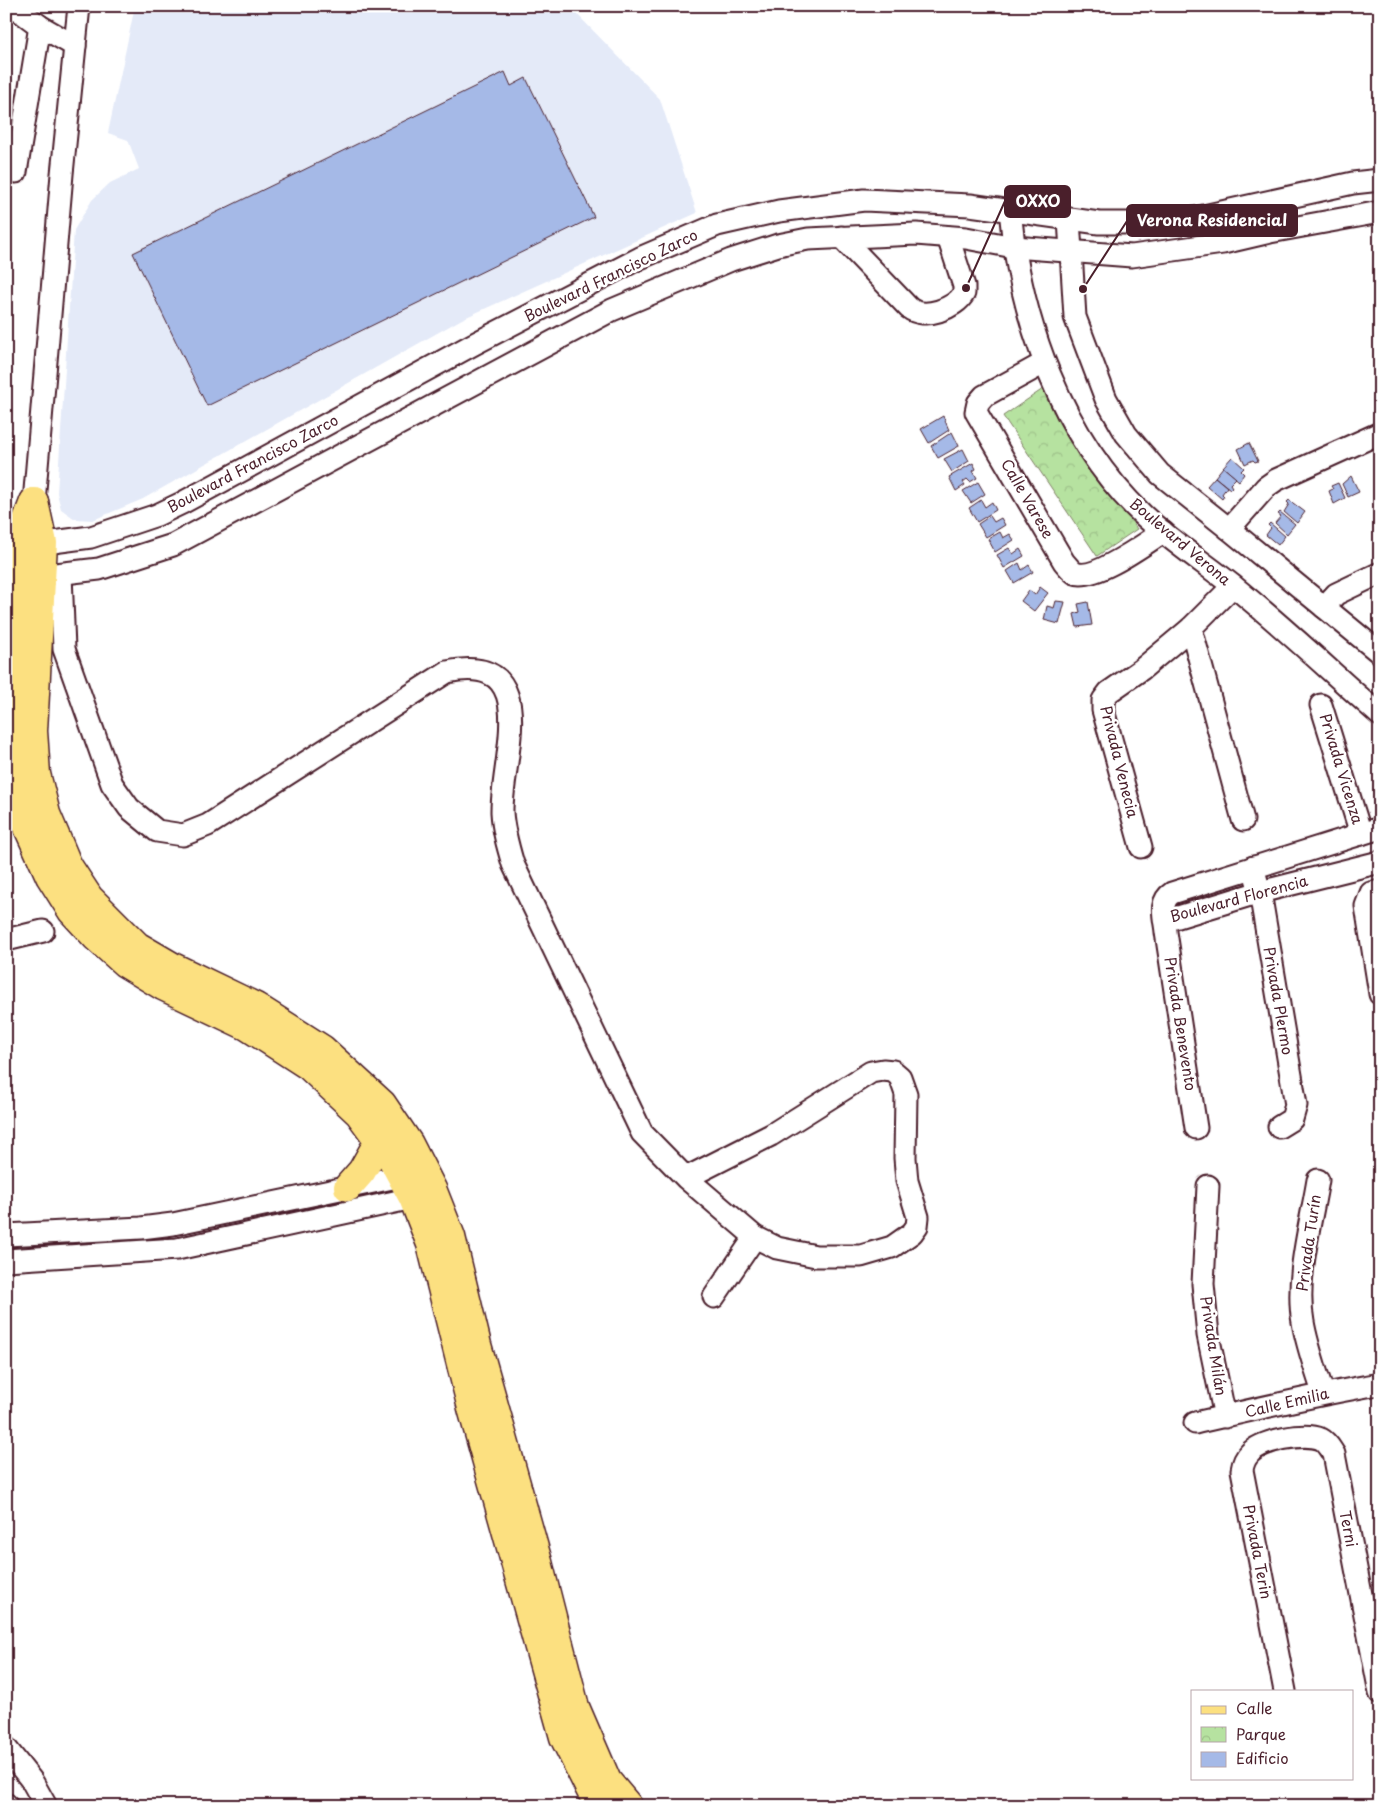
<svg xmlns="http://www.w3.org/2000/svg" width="1386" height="1812" viewBox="0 0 1386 1812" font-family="'Playpen Sans',sans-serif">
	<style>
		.built { fill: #e4eaf8 }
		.park { fill: url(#park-crowns); stroke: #808066 }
		.building { fill: #a5b9e7; stroke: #4a1f2b }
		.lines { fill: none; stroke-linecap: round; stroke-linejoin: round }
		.minor-casing { stroke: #4a1f2b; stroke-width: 25 }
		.major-casing { stroke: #4a1f2b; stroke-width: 31 }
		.minor { stroke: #fff; stroke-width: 21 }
		.major { stroke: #fce080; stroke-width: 28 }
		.labels { text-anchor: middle; stroke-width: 5; stroke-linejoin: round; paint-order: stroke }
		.street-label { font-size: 15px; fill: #4a1f2b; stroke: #fff }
		.leader { fill: none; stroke: #4a1f2b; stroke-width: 2 }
		.callout-dot { fill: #4a1f2b; stroke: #fff; stroke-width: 2 }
		.callout { fill: #4a1f2b; stroke: #4a1f2b; stroke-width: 2 }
		.callout-label { font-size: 16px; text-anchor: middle; font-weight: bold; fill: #fff }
	</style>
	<defs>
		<pattern id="park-crowns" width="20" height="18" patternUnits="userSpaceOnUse" patternTransform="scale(1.25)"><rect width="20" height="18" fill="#b6e2a0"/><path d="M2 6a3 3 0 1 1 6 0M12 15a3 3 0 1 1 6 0" fill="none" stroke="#9ec18a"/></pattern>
	</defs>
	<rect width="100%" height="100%" fill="#fff"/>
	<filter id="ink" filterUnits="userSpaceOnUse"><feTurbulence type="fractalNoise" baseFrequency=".02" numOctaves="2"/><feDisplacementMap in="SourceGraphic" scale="10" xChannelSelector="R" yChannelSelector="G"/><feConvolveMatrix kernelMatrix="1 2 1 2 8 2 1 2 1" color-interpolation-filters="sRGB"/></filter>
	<g filter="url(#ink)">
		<!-- built -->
		<polygon class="built" points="135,6 569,6 660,99 697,213 462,319 143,499 93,520 75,519 61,509 57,493 74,230 92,200 110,183 139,169 128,140 108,133"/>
		<!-- park -->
		<polygon class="park" points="1043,389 1137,529 1097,556 1003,416"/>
		<!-- building -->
		<g class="building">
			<polygon points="505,72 511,86 526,78 594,217 207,406 133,253"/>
			<polygon points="943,416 949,430 929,443 921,429"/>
			<polygon points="952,432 959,446 938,458 931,446"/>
			<polygon points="1249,443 1258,461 1255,462 1253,460 1245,464 1238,449"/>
			<polygon points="963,449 969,461 952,472 944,459"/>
			<polygon points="1232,457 1244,468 1241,471 1244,474 1239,481 1223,467"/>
			<polygon points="973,463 976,469 973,471 977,478 970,482 967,479 963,482 965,485 956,491 949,477"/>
			<polygon points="1223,467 1236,478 1230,484 1232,487 1230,489 1215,477"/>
			<polygon points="1351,476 1359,492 1348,497 1342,484"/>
			<polygon points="1215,477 1227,487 1222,494 1224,496 1222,499 1207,486"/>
			<polygon points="978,482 985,494 971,503 963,491"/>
			<polygon points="1338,483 1345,498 1334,504 1329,491 1333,489 1331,486"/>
			<polygon points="981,500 985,507 992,502 996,510 977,522 969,508"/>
			<polygon points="1289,500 1305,512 1297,523 1284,512 1289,504 1287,502"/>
			<polygon points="1280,512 1295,524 1287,534 1275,523 1281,516 1278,514"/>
			<polygon points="990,516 994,522 1001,518 1005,525 986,537 978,524"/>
			<polygon points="1270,523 1285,536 1278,545 1266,535 1271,528 1268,525"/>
			<polygon points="1000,532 1003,538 1010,534 1014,540 995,552 988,539"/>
			<polygon points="1009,548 1013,554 1020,549 1024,556 1004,568 997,555"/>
			<polygon points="1019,563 1022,570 1029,565 1033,572 1014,583 1007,571"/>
			<polygon points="1040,587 1048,593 1034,611 1021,601 1029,590 1035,595"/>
			<polygon points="1056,601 1065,602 1059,624 1044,620 1047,606 1054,608"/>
			<polygon points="1088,602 1092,625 1077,627 1074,614 1080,612 1078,604"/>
		</g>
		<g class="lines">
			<defs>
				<g id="minor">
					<polyline points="13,6 40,26 75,46"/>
					<polyline points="16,172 40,26"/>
					<path d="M1010 210C1020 320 1062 438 1143 515 1171 541 1203 562 1232 585 1283 626 1331 672 1380 715"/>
					<polyline points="1069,219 1075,317 1106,399 1126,434 1160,474 1229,529 1380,653"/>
					<path d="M841 237 909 308C924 320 955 309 964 293V286L948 237"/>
					<path d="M1044 363 984 396 978 403 976 412 1064 562C1067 565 1071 571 1075 573 1094 581 1146 543 1163 532"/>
					<polyline points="34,502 62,174 79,6"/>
					<polyline points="1229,529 1266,487 1276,480 1380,433"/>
					<polyline points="30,545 91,537 157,515 182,503 474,344 640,258 717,225 779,211 864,200 970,205 1099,223 1172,223 1353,183 1380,180"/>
					<path d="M61 574 64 649 112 784 129 808 157 831 183 835 208 825 447 672C544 652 501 760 502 812 503 830 508 847 513 864L642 1133 686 1178 755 1237 777 1248 816 1256H861L892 1247 912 1233 917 1226 918 1217 907 1181 905 1158 906 1094 900 1077 893 1071 883 1070 871 1072 771 1135 686 1178"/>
					<polyline points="47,575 99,569 173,545 612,310 731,260 778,245 808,239 916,234 966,238 1014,247 1132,256 1223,243 1270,232 1380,212"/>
					<polyline points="1324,607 1336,594 1380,573"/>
					<polyline points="1191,628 1243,820"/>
					<polyline points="1321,705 1361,834"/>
					<polyline points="1141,847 1103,710 1103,700 1109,692 1142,669 1191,628 1233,586"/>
					<polyline points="1253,867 1260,892 1296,1105 1292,1119 1279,1127"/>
					<polyline points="1380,891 1371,893 1366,906 1380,994"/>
					<polyline points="1165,921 1260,892 1380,862"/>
					<polyline points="6,940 43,931"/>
					<path d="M1196 1128 1166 932C1165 919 1158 902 1172 893L1380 828"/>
					<path d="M1318 1180C1311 1223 1295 1279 1303 1322 1307 1346 1316 1370 1323 1393"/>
					<polyline points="1208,1186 1203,1284 1208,1335 1225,1417"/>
					<polyline points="6,1235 141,1228 173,1224 402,1176 414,1172"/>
					<polyline points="6,1260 177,1249 413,1198 426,1192"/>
					<polyline points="714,1297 755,1237"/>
					<path d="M1195 1423C1256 1409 1318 1394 1380 1384"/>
					<path d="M1285 1691 1242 1470C1243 1463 1245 1458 1250 1453 1262 1440 1305 1432 1321 1439 1327 1442 1330 1448 1334 1454L1380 1693"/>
					<polyline points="6,1748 32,1781 46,1806"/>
					<polyline points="6,1804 7,1806"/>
				</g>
				<g id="major">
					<polyline points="34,502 43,543 33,731 36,774 46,814 68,866 89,898 137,946 173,967 256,1007 322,1049 382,1104 409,1144 432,1189 451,1237 477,1345 538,1562 575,1707 607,1781 628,1806"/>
					<polyline points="34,502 17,545 10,740 15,778 25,821 50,876 72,911 96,937 125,963 163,986 247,1026 309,1066 359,1113 391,1157 413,1198 431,1244 472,1408 564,1737 591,1791 602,1806"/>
					<polyline points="348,1187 362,1171 380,1139"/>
				</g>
			</defs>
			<!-- minor casing -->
			<use href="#minor" class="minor-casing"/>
			<!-- major casing -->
			<use href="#major" class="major-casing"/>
			<!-- minor -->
			<use href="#minor" class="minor"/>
			<!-- major -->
			<use href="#major" class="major"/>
		</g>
	</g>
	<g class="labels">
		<!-- street labels -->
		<g class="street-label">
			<text transform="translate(611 276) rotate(-26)" y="5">Boulevard Francisco Zarco</text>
			<text transform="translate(253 464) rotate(-28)" y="5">Boulevard Francisco Zarco</text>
			<text transform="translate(1027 499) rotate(60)" y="5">Calle Varese</text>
			<text transform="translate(1180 542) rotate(40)" y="5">Boulevard Verona</text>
			<text transform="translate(1119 762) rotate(76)" y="5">Privada Venecia</text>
			<text transform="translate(1341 769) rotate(73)" y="5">Privada Vicenza</text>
			<text transform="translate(1239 899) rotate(-15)" y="5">Boulevard Florencia</text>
			<text transform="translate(1278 1001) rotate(80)" y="5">Privada Plermo</text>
			<text transform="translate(1180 1024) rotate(81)" y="5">Privada Benevento</text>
			<text transform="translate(1309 1243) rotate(-82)" y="5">Privada Turín</text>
			<text transform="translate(1213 1346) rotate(81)" y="5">Privada Milán</text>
			<text transform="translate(1287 1403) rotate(-13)" y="5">Calle Emilia</text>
			<text transform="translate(1348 1529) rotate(79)" y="5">Terni</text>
			<text transform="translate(1257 1552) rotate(79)" y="5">Privada Terin</text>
		</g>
	</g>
	<!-- callouts -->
	<path class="leader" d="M966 288L1005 201M1083 289L1127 221"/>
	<g class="callout-dot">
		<circle cx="966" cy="288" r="5"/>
		<circle cx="1083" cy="289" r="5"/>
	</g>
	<g class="callout">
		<rect x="1005" y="186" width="65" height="31" rx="5"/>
		<rect x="1127" y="205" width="170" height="31" rx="5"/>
	</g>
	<g class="callout-label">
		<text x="1038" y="207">OXXO</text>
		<text x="1212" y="226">Verona Residencial</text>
	</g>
	<!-- margin -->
	<rect width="1386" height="1812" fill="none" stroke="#fff" stroke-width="25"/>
	<rect x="12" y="12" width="1361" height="1787" fill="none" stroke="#4a1f2b" stroke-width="2" filter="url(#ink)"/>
	<!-- legend -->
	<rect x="1191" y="1690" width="162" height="90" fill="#ffffff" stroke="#b7a5aa"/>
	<rect x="1201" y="1706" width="25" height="8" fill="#fce080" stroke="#b7a5aa"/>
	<text x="1236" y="1714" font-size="15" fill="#4a1f2b">Calle</text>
	<rect x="1201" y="1727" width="25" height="15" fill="url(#park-crowns)" stroke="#b7a5aa"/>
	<text x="1236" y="1740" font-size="15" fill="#4a1f2b">Parque</text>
	<rect x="1201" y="1752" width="25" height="15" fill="#a5b9e7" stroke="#b7a5aa"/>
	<text x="1236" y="1764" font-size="15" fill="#4a1f2b">Edificio</text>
</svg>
